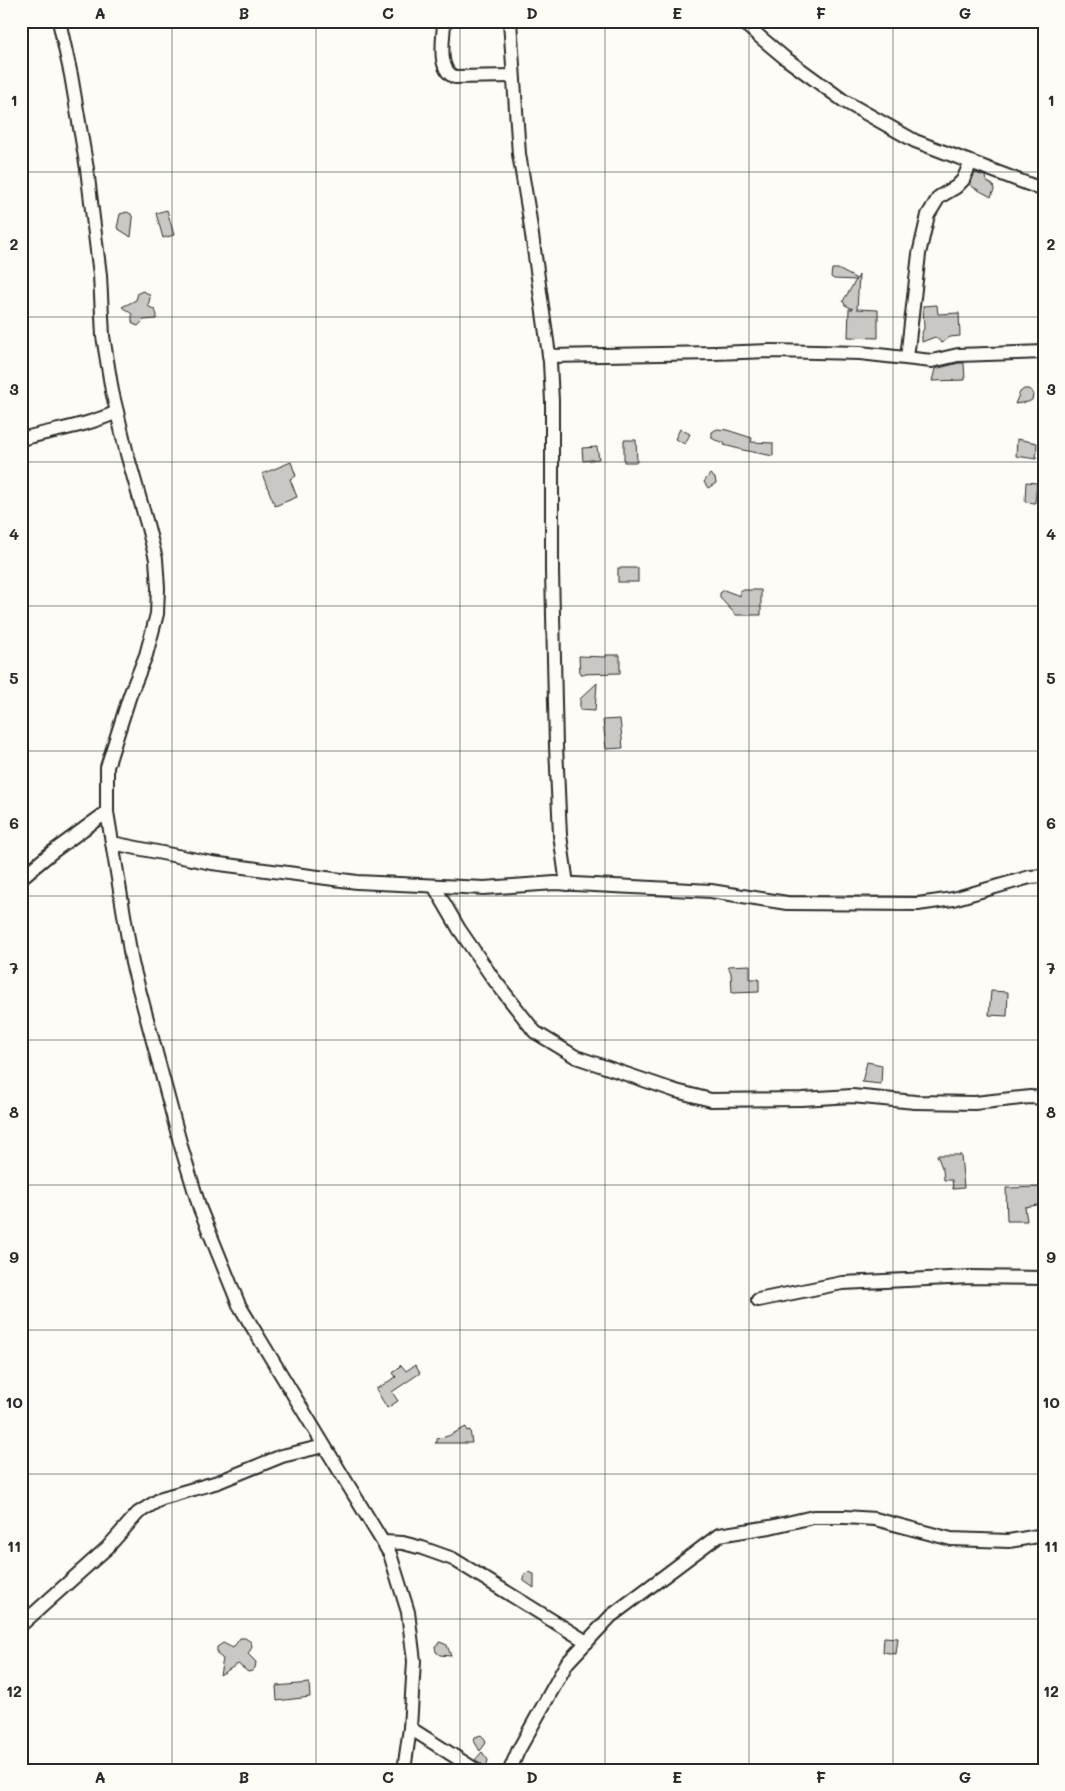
<svg xmlns="http://www.w3.org/2000/svg" width="1065" height="1791" viewBox="0 0 1065 1791" font-family="Mali,sans-serif">
	<style>
		.building { fill: #c9c8c4; stroke: #2b2b2b }
		.lines { fill: none; stroke-linecap: round; stroke-linejoin: round }
		.minor-casing { stroke: #2b2b2b; stroke-width: 16 }
		.minor { stroke: #fdfcf7; stroke-width: 12 }
		.grid { fill: none; stroke: #2b2b2b; stroke-width: 1; stroke-opacity: 0.55 }
		.neatline { fill: none; stroke: #2b2b2b; stroke-width: 2 }
		.grid-label { font-size: 16px; text-anchor: middle; font-weight: bold; fill: #2b2b2b }
	</style>
	<rect width="100%" height="100%" fill="#fdfcf7"/>
	<filter id="ink" filterUnits="userSpaceOnUse"><feTurbulence type="fractalNoise" baseFrequency=".02" numOctaves="2"/><feDisplacementMap in="SourceGraphic" scale="10" xChannelSelector="R" yChannelSelector="G"/><feConvolveMatrix kernelMatrix="1 2 1 2 8 2 1 2 1" color-interpolation-filters="sRGB"/></filter>
	<g filter="url(#ink)">
		<!-- building -->
		<g class="building">
			<polygon points="975,173 985,176 986,181 993,185 994,190 991,197 971,186 970,184"/>
			<polygon points="167,210 174,235 163,238 156,213"/>
			<polygon points="127,212 131,214 133,219 131,237 117,228 120,214"/>
			<polygon points="832,269 838,269 857,279 859,275 857,309 878,310 878,338 848,337 849,309 853,309 845,305 843,301 856,280 834,279 831,277"/>
			<polygon points="143,291 149,294 150,298 148,306 155,310 157,315 156,319 144,320 138,326 133,324 132,321 132,314 122,307 136,300 138,293"/>
			<polygon points="937,305 938,314 959,313 960,336 950,337 942,343 935,337 922,342 922,333 924,328 923,306"/>
			<polygon points="959,363 964,363 965,380 932,381 935,369"/>
			<polygon points="1024,389 1028,389 1032,391 1033,395 1032,400 1028,402 1015,404 1020,392"/>
			<polygon points="680,429 690,434 685,444 675,439"/>
			<polygon points="717,429 727,430 752,438 751,442 773,443 773,456 743,450 724,445 725,443 715,440 712,438 712,432"/>
			<polygon points="1017,439 1037,443 1036,459 1016,456"/>
			<polygon points="624,440 636,440 637,462 624,462"/>
			<polygon points="597,447 599,459 583,461 582,448"/>
			<polygon points="291,462 296,476 290,479 297,497 275,506 262,474"/>
			<polygon points="710,474 715,478 716,483 708,488 704,482"/>
			<polygon points="1026,482 1037,483 1035,503 1025,502"/>
			<rect x="618" y="568" width="20" height="14"/>
			<polygon points="724,590 740,596 740,590 761,590 761,615 736,615 720,598 720,593"/>
			<polygon points="606,655 620,655 620,673 580,674 579,656 606,657"/>
			<polygon points="597,683 595,711 580,710 580,699"/>
			<polygon points="620,719 623,748 606,749 603,720"/>
			<polygon points="750,965 750,979 759,979 759,992 732,993 731,973 728,966"/>
			<polygon points="991,991 1008,992 1007,1016 989,1015"/>
			<polygon points="867,1062 882,1065 881,1084 862,1082"/>
			<polygon points="937,1155 961,1155 964,1188 953,1189 952,1180 944,1180 943,1170"/>
			<polygon points="1044,1187 1044,1204 1025,1207 1027,1221 1007,1221 1006,1188"/>
			<polygon points="401,1365 406,1371 415,1365 420,1373 392,1392 398,1401 387,1408 376,1389 396,1377 393,1373"/>
			<polygon points="466,1427 467,1431 470,1430 472,1443 435,1443 437,1442 437,1439 448,1436"/>
			<polygon points="528,1572 534,1574 534,1588 524,1581 523,1576"/>
			<polygon points="884,1637 898,1638 896,1654 883,1652"/>
			<polygon points="240,1638 245,1638 251,1642 252,1647 248,1654 256,1662 255,1668 252,1671 248,1672 238,1664 220,1675 223,1659 217,1654 217,1647 223,1643 233,1648"/>
			<polygon points="440,1642 447,1645 451,1656 440,1655 436,1652 435,1646"/>
			<polygon points="309,1683 310,1697 277,1701 276,1686"/>
			<polygon points="481,1735 485,1739 486,1743 480,1751 474,1741 475,1737"/>
			<polygon points="482,1752 488,1760 487,1764 484,1768 481,1763 475,1760"/>
		</g>
		<g class="lines">
			<defs>
				<g id="minor">
					<polyline points="59,21 71,75 87,169 100,275 103,336 112,391 127,454 147,524 156,559 158,588 157,614 146,655 130,695 107,767 107,812 132,963 181,1146 200,1209 239,1305 390,1554 408,1612 414,1661 410,1728 404,1770"/>
					<path d="M444 21C444 37 436 70 455 77L513 76"/>
					<polyline points="510,21 519,154 529,214 550,362 552,401 552,571 556,746 560,835 567,884"/>
					<polyline points="741,21 785,58 844,101 915,141 1044,190"/>
					<polyline points="549,356 715,353 771,351 860,353 932,361 958,355 1044,352"/>
					<polyline points="907,358 919,254 928,215 939,197 956,187 963,180 971,162"/>
					<path d="M21 439C54 430 86 426 117 412"/>
					<polyline points="112,843 212,863 357,882 484,888 555,883 711,891 787,903 918,904 953,899 1030,877 1044,876"/>
					<polyline points="21,878 51,853 107,812"/>
					<polyline points="434,886 459,929 492,977 535,1032 576,1057 676,1091 711,1100 802,1099 852,1096 915,1102 975,1103 1030,1097 1044,1098"/>
					<polyline points="758,1300 842,1283 970,1277 1044,1278"/>
					<polyline points="383,1542 403,1543 422,1548 453,1559 587,1642"/>
					<polyline points="21,1625 107,1548 138,1513 162,1498 218,1482 282,1456 324,1446"/>
					<polyline points="410,1728 476,1770"/>
					<polyline points="510,1770 518,1751 567,1663 611,1616 719,1535 770,1527 813,1517 845,1517 875,1519 951,1539 1009,1541 1044,1535"/>
				</g>
			</defs>
			<!-- minor casing -->
			<use href="#minor" class="minor-casing"/>
			<!-- minor -->
			<use href="#minor" class="minor"/>
		</g>
	</g>
	<!-- grid -->
	<path class="grid" d="M172 21V1770M316 21V1770M460 21V1770M605 21V1770M749 21V1770M893 21V1770M21 172H1044M21 317H1044M21 462H1044M21 606H1044M21 751H1044M21 896H1044M21 1040H1044M21 1185H1044M21 1330H1044M21 1474H1044M21 1619H1044"/>
	<!-- margin -->
	<rect width="1065" height="1791" fill="none" stroke="#fdfcf7" stroke-width="55"/>
	<rect x="28" y="28" width="1010" height="1736" class="neatline"/>
	<g class="grid-label">
		<text x="100" y="19">A</text>
		<text x="244" y="19">B</text>
		<text x="388" y="19">C</text>
		<text x="532" y="19">D</text>
		<text x="677" y="19">E</text>
		<text x="821" y="19">F</text>
		<text x="965" y="19">G</text>
		<text x="14" y="106">1</text>
		<text x="1051" y="106">1</text>
		<text x="14" y="250">2</text>
		<text x="1051" y="250">2</text>
		<text x="14" y="395">3</text>
		<text x="1051" y="395">3</text>
		<text x="14" y="540">4</text>
		<text x="1051" y="540">4</text>
		<text x="14" y="684">5</text>
		<text x="1051" y="684">5</text>
		<text x="14" y="829">6</text>
		<text x="1051" y="829">6</text>
		<text x="14" y="974">7</text>
		<text x="1051" y="974">7</text>
		<text x="14" y="1118">8</text>
		<text x="1051" y="1118">8</text>
		<text x="14" y="1263">9</text>
		<text x="1051" y="1263">9</text>
		<text x="14" y="1408">10</text>
		<text x="1051" y="1408">10</text>
		<text x="14" y="1552">11</text>
		<text x="1051" y="1552">11</text>
		<text x="14" y="1697">12</text>
		<text x="1051" y="1697">12</text>
		<text x="100" y="1783">A</text>
		<text x="244" y="1783">B</text>
		<text x="388" y="1783">C</text>
		<text x="532" y="1783">D</text>
		<text x="677" y="1783">E</text>
		<text x="821" y="1783">F</text>
		<text x="965" y="1783">G</text>
	</g>
</svg>
